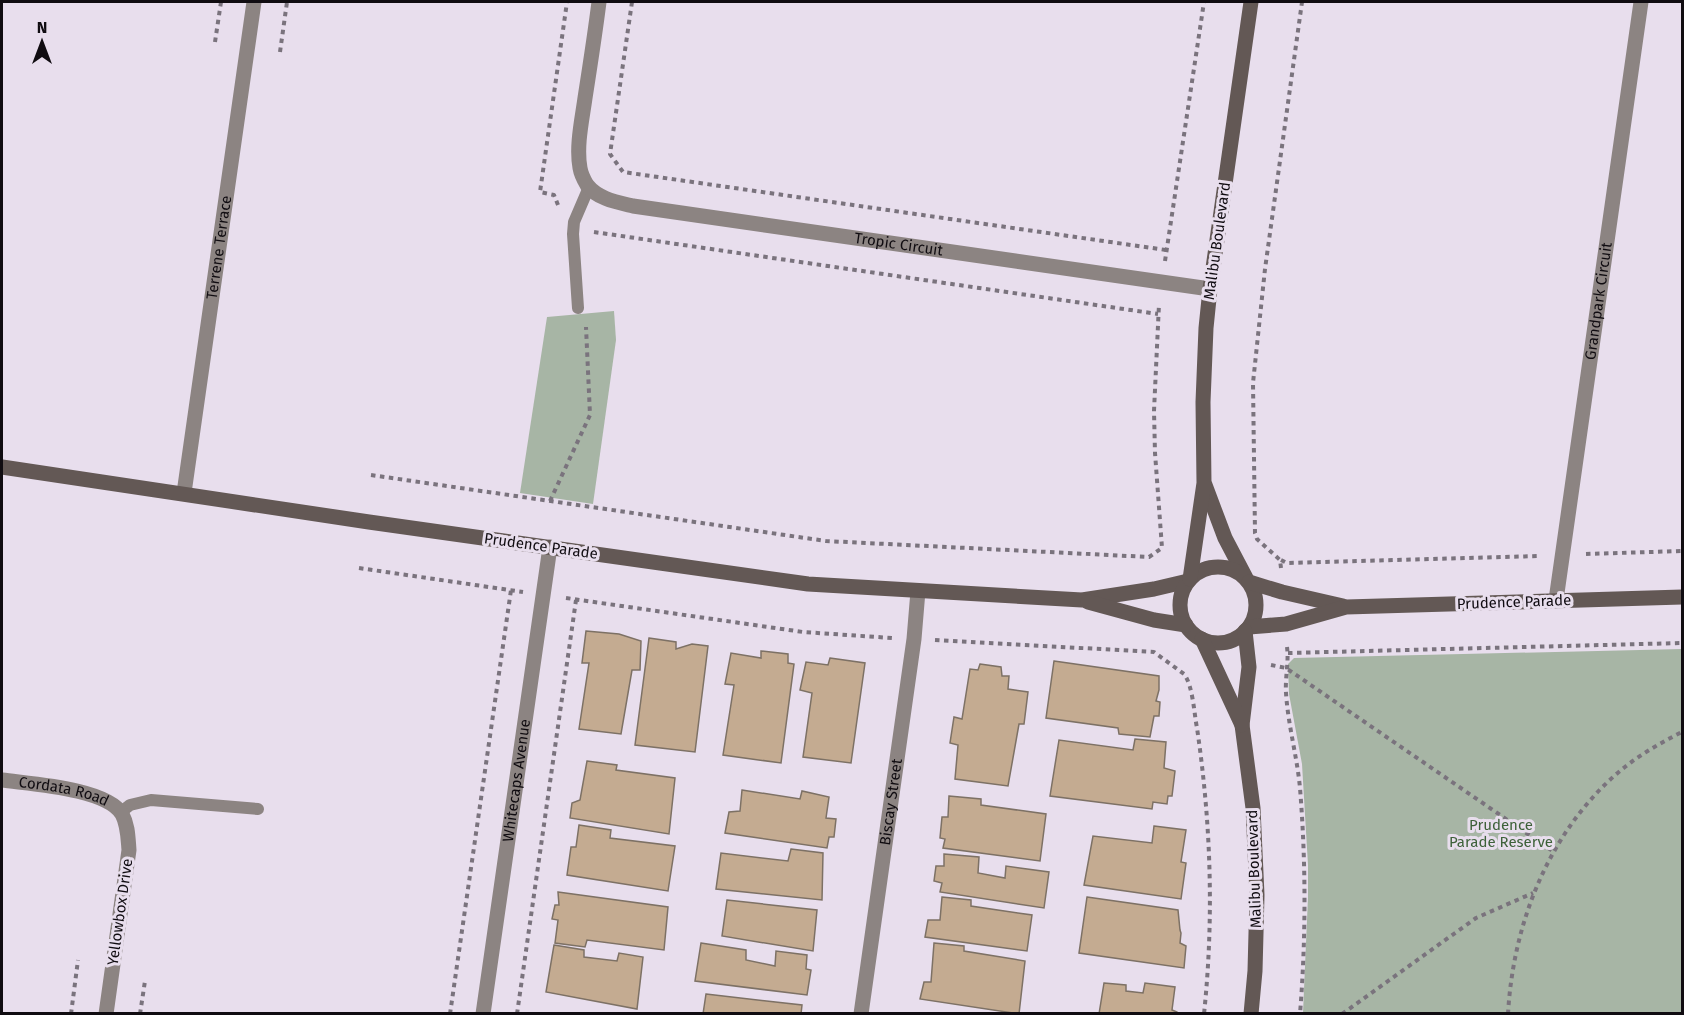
<svg xmlns="http://www.w3.org/2000/svg" width="1684" height="1015" viewBox="0 0 1684 1015" font-family="'Fira Sans',sans-serif">
	<style>
		.green { fill: #a7b5a5 }
		.building { fill: #c4ab91; stroke: #7d7165; stroke-width: 1.5 }
		.lines { fill: none; stroke-linecap: round; stroke-linejoin: round }
		.path { stroke: #7a737d; stroke-width: 4; stroke-dasharray: 4.5 4.5; stroke-linecap: butt }
		.lane { stroke: #8c8482; stroke-width: 12 }
		.street { stroke: #8c8482; stroke-width: 15 }
		.secondary { stroke: #635855; stroke-width: 15 }
		.labels { text-anchor: middle; stroke-width: 6; stroke-linejoin: round; paint-order: stroke }
		.street-label { font-size: 15px; fill: #100c11; stroke: #e8deed }
		.park-label { font-size: 15px; fill: #3d6139; stroke: #e8deed }
	</style>
	<rect width="100%" height="100%" fill="#e8deed"/>
	<!-- green -->
	<g class="green">
		<polygon points="614,311 616,340 593,504 520,493 547,317"/>
		<polygon points="1682,649 1682,1013 1303,1013 1308,897 1308,865 1302,764 1289,694 1288,664 1294,658"/>
	</g>
	<!-- building -->
	<g class="building">
		<polygon points="586,631 619,634 641,641 640,670 632,670 621,734 579,729 589,663 582,663"/>
		<polygon points="649,638 676,642 676,649 692,644 708,646 695,752 635,745"/>
		<polygon points="761,651 788,654 788,663 794,664 781,763 723,755 734,685 725,684 731,653 761,658"/>
		<polygon points="830,658 865,663 851,763 803,757 812,693 800,690 806,662 828,665"/>
		<polygon points="1054,661 1159,676 1159,690 1156,701 1160,702 1159,716 1154,716 1150,737 1119,734 1118,728 1046,718"/>
		<polygon points="980,664 1001,667 1002,676 1009,676 1008,689 1028,692 1024,724 1019,724 1008,786 955,779 958,745 950,743 954,717 962,719 970,669 978,670"/>
		<polygon points="1135,739 1166,742 1164,768 1175,771 1172,796 1168,796 1167,804 1153,802 1152,809 1050,796 1059,740 1133,750"/>
		<polygon points="587,761 617,765 616,770 675,778 669,834 570,818 572,803 580,800"/>
		<polygon points="742,790 800,799 802,791 829,797 826,818 836,819 834,837 829,837 827,848 725,833 729,812 740,811"/>
		<polygon points="949,796 981,799 981,805 1046,814 1040,861 943,848 945,839 940,838 942,817 948,817"/>
		<polygon points="579,825 611,830 610,838 675,846 668,891 567,875 571,847 576,847"/>
		<polygon points="1154,826 1186,830 1181,862 1186,863 1181,899 1084,885 1093,836 1152,843"/>
		<polygon points="791,849 823,853 822,900 716,889 721,853 788,861"/>
		<polygon points="944,854 979,857 978,873 1005,878 1006,866 1049,872 1044,908 940,892 942,883 934,881 936,866 944,866"/>
		<polygon points="558,892 668,907 664,950 587,940 585,947 555,943 558,920 552,919 555,905 559,905"/>
		<polygon points="942,897 971,900 971,906 1032,915 1027,951 925,937 928,920 940,920"/>
		<polygon points="1087,897 1178,910 1180,930 1181,933 1180,943 1186,946 1184,968 1079,953"/>
		<polygon points="727,900 817,910 813,951 722,936"/>
		<polygon points="701,943 746,950 746,960 775,966 776,951 807,955 806,969 811,970 807,995 695,981"/>
		<polygon points="934,943 964,946 964,951 1025,961 1019,1014 920,999 924,982 931,982"/>
		<polygon points="554,945 584,950 584,957 617,961 619,953 643,957 637,1009 546,992"/>
		<polygon points="1104,983 1126,985 1126,991 1143,993 1145,983 1175,987 1172,1010 1177,1012 1177,1014 1099,1014"/>
		<polygon points="706,994 802,1005 801,1014 703,1014"/>
	</g>
	<g class="lines">
		<!-- path -->
		<g class="path">
			<polyline points="632,2 610,154 623,172 1166,250"/>
			<polyline points="215,42 221,2"/>
			<polyline points="280,52 287,2"/>
			<polyline points="558,205 554,195 540,192 567,2"/>
			<polyline points="594,232 1158,314"/>
			<polyline points="1165,261 1204,2"/>
			<polyline points="371,475 826,541 1149,557 1162,548 1155,453 1154,411 1159,304"/>
			<polyline points="550,501 590,415 586,327"/>
			<polyline points="1586,554 1682,551"/>
			<polyline points="1281,560 1287,563 1540,556"/>
			<polyline points="359,568 523,592"/>
			<polyline points="1281,568 1280,560 1257,539 1255,533 1253,383 1265,269 1302,2"/>
			<polyline points="566,598 803,632 892,638"/>
			<path d="M935 640 1154 652 1184 674C1193 686 1194 713 1197 728 1211 823 1214 918 1204 1014"/>
			<path d="M1287 647C1289 662 1285 677 1286 693 1288 725 1297 756 1300 788 1306 863 1306 938 1300 1014"/>
			<polyline points="1288,653 1682,643"/>
			<polyline points="1271,665 1286,668 1554,852"/>
			<polyline points="71,1014 78,960"/>
			<polyline points="140,1014 145,981"/>
			<polyline points="450,1014 511,590"/>
			<polyline points="517,1014 576,600"/>
			<polyline points="1342,1014 1476,918 1533,893"/>
			<path d="M1508 1014C1513 925 1547 837 1613 777 1634 758 1658 744 1682 732"/>
		</g>
		<!-- lane -->
		<g class="lane">
			<polyline points="578,308 573,234 574,222 589,187"/>
			<polyline points="121,812 130,805 151,800 258,809"/>
		</g>
		<!-- street -->
		<g class="street">
			<path id="s1" d="M599 2C595 34 590 66 585 98 582 120 576 146 580 168 581 174 584 180 587 185 598 199 616 202 633 206L1210 289"/>
			<path id="s2" d="M184 493 254 2"/>
			<path id="s3" d="M1556 600 1641 2"/>
			<path id="s4" d="M2 780C30 784 106 788 122 814 128 825 128 838 129 850L106 1014"/>
			<path id="s5" d="M483 1014 550 547"/>
			<path id="s6" d="M861 1014 914 639 918 591"/>
		</g>
		<!-- secondary -->
		<g class="secondary">
			<polyline points="2,467 369,522 808,584 1082,600 1154,589 1188,581"/>
			<polyline points="1205,485 1225,538 1246,578"/>
			<circle cx="1218" cy="605" r="38"/>
			<polyline points="1190,579 1204,483 1203,402 1206,328 1210,289 1251,2"/>
			<polyline points="1249,582 1282,592 1343,606"/>
			<polyline points="1088,602 1154,620 1186,625"/>
			<polyline points="1249,627 1286,624 1346,607 1682,597"/>
			<polyline points="1245,631 1249,667 1242,725 1253,808 1257,895 1255,971 1251,1014"/>
			<polyline points="1202,639 1242,725"/>
		</g>
	</g>
	<g class="labels">
		<!-- street labels -->
		<g class="street-label">
			<text transform="translate(1217 241) rotate(-82)" y="5">Malibu Boulevard</text>
			<text dy="5" stroke="none"><textPath href="#s1" startOffset="506">Tropic Circuit</textPath></text>
			<text dy="5" stroke="none"><textPath href="#s2" startOffset="248">Terrene Terrace</textPath></text>
			<text dy="5" stroke="none"><textPath href="#s3" startOffset="302">Grandpark Circuit</textPath></text>
			<text transform="translate(541 546) rotate(8)" y="5">Prudence Parade</text>
			<text transform="translate(1514 602) rotate(-2)" y="5">Prudence Parade</text>
			<text dy="5" stroke="none"><textPath href="#s5" startOffset="236">Whitecaps Avenue</textPath></text>
			<text dy="5" stroke="none"><textPath href="#s4" startOffset="63">Cordata Road</textPath></text>
			<text dy="5" stroke="none"><textPath href="#s6" startOffset="214">Biscay Street</textPath></text>
			<text transform="translate(1254 869) rotate(-92)" y="5">Malibu Boulevard</text>
			<text transform="translate(120 912) rotate(-82)" y="5">Yellowbox Drive</text>
		</g>
		<!-- park labels -->
		<g class="park-label">
			<text x="1501" y="830">Prudence<tspan x="1501" dy="17">Parade Reserve</tspan></text>
		</g>
	</g>
	<!-- border -->
	<rect width="1684" height="1015" fill="none" stroke="#100c11" stroke-width="6"/>
	<!-- north arrow -->
	<g transform="translate(42 42)" stroke="#e8deed" stroke-width="4.5" paint-order="stroke">
	<path d="M0-4.5L10 22L0 15L-10 22Z" fill="#100c11"/>
	<text y="-9" font-size="16" font-weight="bold" text-anchor="middle" fill="#100c11">N</text>
	</g>
</svg>
